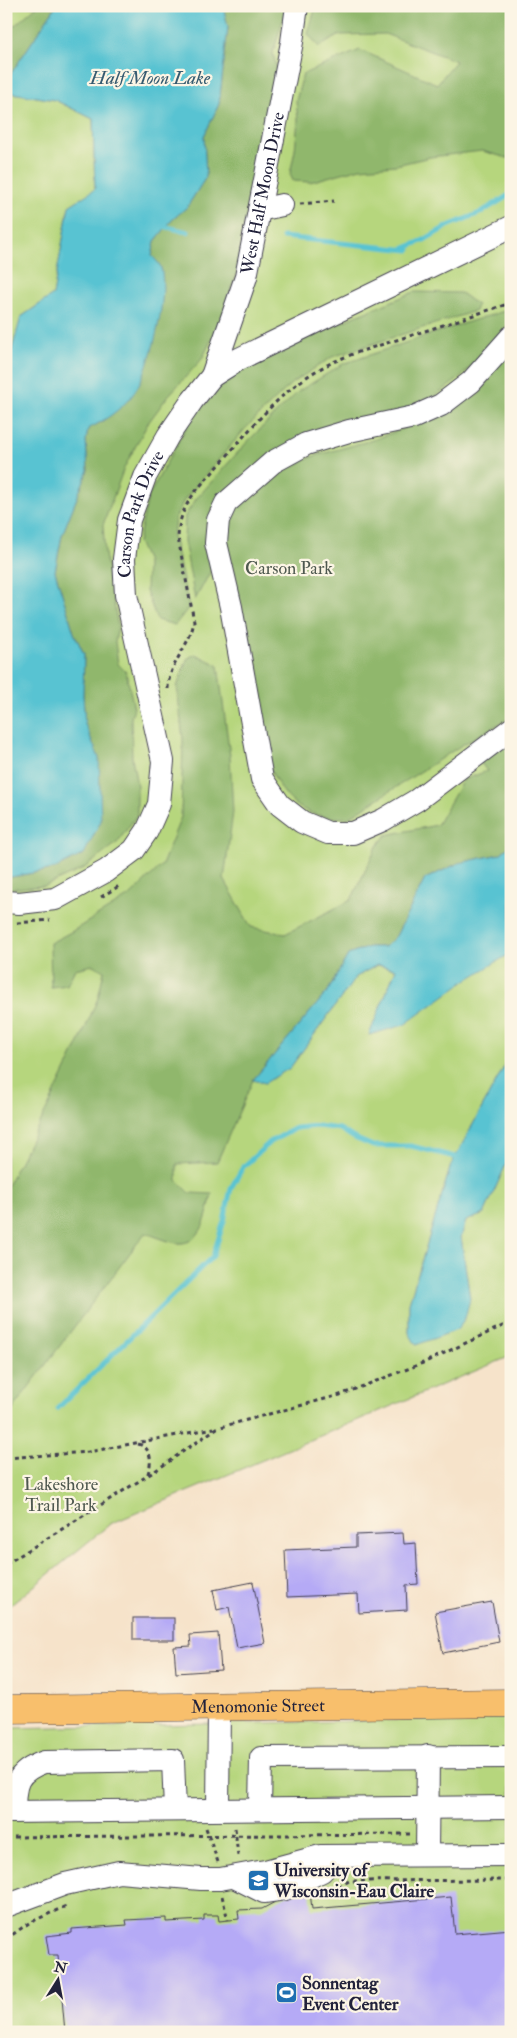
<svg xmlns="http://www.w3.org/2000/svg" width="517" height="2038" viewBox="0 0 517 2038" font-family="'IM FELL Double Pica',serif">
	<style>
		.green { fill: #b6d67d; stroke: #6c7c5c }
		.forest { fill: #90b76c; stroke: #596c54 }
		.water { fill: #58c3d2; stroke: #3d7286 }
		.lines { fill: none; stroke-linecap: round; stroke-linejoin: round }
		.stream { stroke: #58c3d2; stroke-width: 5 }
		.building { fill: #b5aaf6 }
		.minor-casing { stroke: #423f50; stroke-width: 24 }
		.major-casing { stroke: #423f50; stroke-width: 29 }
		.path { stroke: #423f50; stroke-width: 3; stroke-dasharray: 4 4; stroke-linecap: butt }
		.minor { stroke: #fff; stroke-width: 22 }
		.major { stroke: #f8bf6c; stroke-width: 28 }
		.labels { text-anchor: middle; stroke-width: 4.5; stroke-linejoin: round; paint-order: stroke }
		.street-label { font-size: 18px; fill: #22223b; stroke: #fcf5e5 }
		.park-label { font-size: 18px; fill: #4e584f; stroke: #fcf5e5 }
		.poi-label { font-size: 18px; font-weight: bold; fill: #22223b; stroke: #fcf5e5; text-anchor: start }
		.water-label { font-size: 19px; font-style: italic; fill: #355a70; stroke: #fcf5e5 }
	</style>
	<rect width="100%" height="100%" fill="#fcf5e5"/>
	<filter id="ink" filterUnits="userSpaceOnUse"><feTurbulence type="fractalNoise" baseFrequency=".02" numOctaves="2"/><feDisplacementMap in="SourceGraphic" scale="10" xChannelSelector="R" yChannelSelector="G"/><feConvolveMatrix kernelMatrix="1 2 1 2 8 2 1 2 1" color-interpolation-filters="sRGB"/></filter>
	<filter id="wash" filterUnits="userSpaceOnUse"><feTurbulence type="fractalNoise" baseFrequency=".0096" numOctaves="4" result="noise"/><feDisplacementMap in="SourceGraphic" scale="20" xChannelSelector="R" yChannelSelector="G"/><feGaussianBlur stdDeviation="1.12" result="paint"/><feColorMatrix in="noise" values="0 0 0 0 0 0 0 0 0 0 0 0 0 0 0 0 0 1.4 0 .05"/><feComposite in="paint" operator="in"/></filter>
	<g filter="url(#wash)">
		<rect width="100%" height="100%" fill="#f6e3ca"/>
		<!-- green -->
		<g class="green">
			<polygon points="6,6 56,6 6,81"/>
			<polygon points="223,6 511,6 511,845 348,955 328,991 253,1080 290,1068 356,977 377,965 396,969 369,1035 511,953 511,1054 451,1165 409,1303 409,1333 470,1299 461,1237 466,1221 484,1214 511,1153 511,1356 110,1524 6,1609 6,878 10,878 228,28"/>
			<polygon points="6,92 55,100 93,119 95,190 69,206 53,295 21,317 6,371"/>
			<polygon points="511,1718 511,2032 6,2032 6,1728"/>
		</g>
		<!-- forest -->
		<g class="forest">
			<polygon points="37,6 56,6 6,81 6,33"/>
			<polygon points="223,6 287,6 273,53 278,75 238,270 221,320 202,359 168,396 148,423 124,468 103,525 105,554 118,626 115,642 118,664 126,672 134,708 131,718 132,757 137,786 137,815 117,843 83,869 45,886 6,889 6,878 54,869 99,759 85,724 83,695 84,654 74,633 55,571 62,535 88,470 86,441 88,428 104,421 161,267 152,256 155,241 172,220 187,207 206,177 204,136 219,104 228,28"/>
			<polygon points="316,6 511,6 511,159 482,151 430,157 396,165 360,168 310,182 293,181 290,174 295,150 298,120 296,101 303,74 360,50 437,84 456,61 385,34 340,35 319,47 308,34"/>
			<polygon points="414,292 461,293 477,305 475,311 332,357 292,383 245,429 184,500 175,519 173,536 189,607 175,625 157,620 146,591 147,562 138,542 148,497 191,418 230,375 339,323"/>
			<polygon points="511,309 511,321 491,345 460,378 418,408 336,429 219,500 214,565 195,600 184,541 185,516 196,499 249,440 299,391 343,364 449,328"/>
			<path d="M511 346V717L462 745 348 818C298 819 282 798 264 755L222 541 235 509 266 479 314 456 376 439 435 416Z"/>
			<path d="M195 654 218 665 230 756 233 812 224 879 251 927 285 934 351 900 376 848 386 835 437 825 463 780 487 771 480 762 511 740V845L500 854 459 863 425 879 396 936 385 947H369L348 955 328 991 253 1080 217 1162 177 1164V1180L190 1193 212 1194C207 1214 203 1246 176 1243 166 1241 155 1236 145 1233L16 1404 6 1423V1188L48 1107 81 1038 98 998 104 971 93 965 75 969 67 985 51 987 50 943 71 932 131 895 162 865 181 817 183 740 177 687 187 659Z"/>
		</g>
		<!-- water -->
		<g class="water">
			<path d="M56 6H223L228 27 219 104 204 136 206 177 187 207 172 220 155 241 152 256C155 259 160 264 161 268 169 297 150 374 131 397 119 411 104 421 88 429L86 441 88 470 62 535 55 571 74 633 84 654 83 695 85 724 99 758 101 821 84 854 54 869 6 878V371L21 317 53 295 69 206 95 189 93 119 55 100 6 92V81Z"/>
			<polygon points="511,845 511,953 462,983 404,1025 369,1035 396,969 377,965 356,977 290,1068 265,1083 253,1080 328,991 348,955 369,947 385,947 396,936 425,879 459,863 500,854"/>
			<polygon points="511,1054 511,1153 484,1214 466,1221 461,1237 470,1299 465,1318 457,1330 416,1345 409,1333 409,1303 451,1165"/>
		</g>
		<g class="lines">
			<!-- stream -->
			<g class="stream">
				<polyline points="163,226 188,232"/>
				<polyline points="283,237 409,250"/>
				<polyline points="405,248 424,240 448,226 480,213 511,194"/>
				<polyline points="57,1409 213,1256 224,1221 231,1188 243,1167 270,1142 296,1128 317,1126 340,1129 354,1138 373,1146 411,1146 455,1157"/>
			</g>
		</g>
		<g id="blocks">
			<!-- building -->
			<g class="building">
				<polygon points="403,1533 404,1544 416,1543 418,1584 406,1585 407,1610 359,1613 358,1594 287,1597 285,1550 356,1547 356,1535"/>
				<polygon points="253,1582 265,1643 237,1648 229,1607 217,1610 213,1590"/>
				<polygon points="492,1602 499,1642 443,1653 435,1612"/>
				<rect x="133" y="1618" width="41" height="22"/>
				<polygon points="218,1633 221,1670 176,1673 174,1647 191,1646 190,1635"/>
				<polygon points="310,1892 312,1909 451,1897 455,1934 511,1929 511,2032 65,2032 58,1955 49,1955 46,1936 72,1933 72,1929 127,1925 126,1920 166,1918 166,1922 204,1920 204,1915 218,1915 219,1921 239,1919 238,1910 262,1909 290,1894"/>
			</g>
		</g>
	</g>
	<g filter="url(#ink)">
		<use href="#blocks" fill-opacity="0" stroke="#423f50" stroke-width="1"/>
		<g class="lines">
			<defs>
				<g id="minor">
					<polyline points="259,210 282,205"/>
					<polyline points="511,337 471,382 441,405 414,417 349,431 306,444 273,462 226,503 218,520 216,543 231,607 262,779 280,805 302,822 328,833 353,833 383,820 417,800 511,729"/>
					<path id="s1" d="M212 376 246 277 292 42 297 6"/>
					<path id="s2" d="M6 902 19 903 55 899 106 871 134 850 147 831 159 804 163 761 126 595 124 559 129 520 145 477 168 436 192 401 212 376 239 359 511 227"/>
					<polyline points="260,1808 261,1758 511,1757"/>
					<polyline points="218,1809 219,1708"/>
					<polyline points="6,1812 511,1807"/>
					<path d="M14 1812C14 1784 16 1772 44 1762L173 1760 175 1810"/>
					<polyline points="427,1855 428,1756"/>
					<polyline points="234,1877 264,1892 285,1889 322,1871 335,1856"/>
					<polyline points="6,1906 65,1884 119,1872 201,1879 220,1879 265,1871 320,1856 511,1855"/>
				</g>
				<g id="major">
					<path id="s3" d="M6 1709 511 1703"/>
				</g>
			</defs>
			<!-- minor casing -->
			<use href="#minor" class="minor-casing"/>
			<!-- major casing -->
			<use href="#major" class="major-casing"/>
			<!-- path -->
			<g class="path">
				<polyline points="300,204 334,201"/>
				<path d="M168 689C168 664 191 645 194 621L178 538C179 503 200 487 222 462 247 432 275 398 308 376 338 356 372 348 406 337 441 326 476 314 511 303"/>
				<polyline points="101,897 119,886"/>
				<polyline points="17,923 50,920"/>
				<path d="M138 1444C153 1448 152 1464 147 1476"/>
				<polyline points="6,1458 88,1452 214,1428"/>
				<polyline points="6,1564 155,1471 217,1428 340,1395 423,1363 511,1322"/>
				<polyline points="206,1828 218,1862"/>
				<polyline points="235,1828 238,1856"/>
				<polyline points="6,1837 411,1834"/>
				<polyline points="331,1890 349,1881 511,1880"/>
				<polyline points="222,1896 228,1920"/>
				<polyline points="6,1939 29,1923 66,1906"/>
			</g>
			<!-- minor -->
			<use href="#minor" class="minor"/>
			<!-- major -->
			<use href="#major" class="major"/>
		</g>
	</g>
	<!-- icons -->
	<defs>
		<symbol id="university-square" viewBox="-11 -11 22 22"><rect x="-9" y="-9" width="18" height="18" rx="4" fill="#1f6fb2" stroke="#fcf5e5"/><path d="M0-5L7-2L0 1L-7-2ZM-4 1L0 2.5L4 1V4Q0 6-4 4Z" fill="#fff"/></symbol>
		<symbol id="stadium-square" viewBox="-11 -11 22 22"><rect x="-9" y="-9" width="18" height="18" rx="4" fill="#1f6fb2" stroke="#fcf5e5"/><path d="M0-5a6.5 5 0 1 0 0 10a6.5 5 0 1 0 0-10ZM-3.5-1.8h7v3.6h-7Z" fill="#fff"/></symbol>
	</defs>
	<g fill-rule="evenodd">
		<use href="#university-square" x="246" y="1868" width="25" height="25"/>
		<use href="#stadium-square" x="274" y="1980" width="25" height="25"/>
	</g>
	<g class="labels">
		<!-- street labels -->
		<g class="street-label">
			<text dy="6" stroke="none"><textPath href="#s1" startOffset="190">West Half Moon Drive</textPath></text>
			<text dy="6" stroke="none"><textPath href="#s2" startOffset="492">Carson Park Drive</textPath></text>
			<text dy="6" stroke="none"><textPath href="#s3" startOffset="252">Menomonie Street</textPath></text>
		</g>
		<!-- park labels -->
		<g class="park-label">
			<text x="289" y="574">Carson Park</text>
			<text x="61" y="1490">Lakeshore<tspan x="61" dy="21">Trail Park</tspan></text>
		</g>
		<!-- poi labels -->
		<g class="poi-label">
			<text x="274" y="1876">University of<tspan x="274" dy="21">Wisconsin-Eau Claire</tspan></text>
			<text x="302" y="1989">Sonnentag<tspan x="302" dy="21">Event Center</tspan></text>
		</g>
		<!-- water labels -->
		<g class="water-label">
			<text x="150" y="84">Half Moon Lake</text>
		</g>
	</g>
	<!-- margin -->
	<rect width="517" height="2038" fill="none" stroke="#fcf5e5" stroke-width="25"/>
	<!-- north arrow -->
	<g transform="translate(58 1980) rotate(11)" stroke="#fcf5e5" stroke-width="4" paint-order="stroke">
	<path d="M0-4L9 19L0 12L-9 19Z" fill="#22223b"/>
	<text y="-8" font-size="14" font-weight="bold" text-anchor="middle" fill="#22223b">N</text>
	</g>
</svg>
